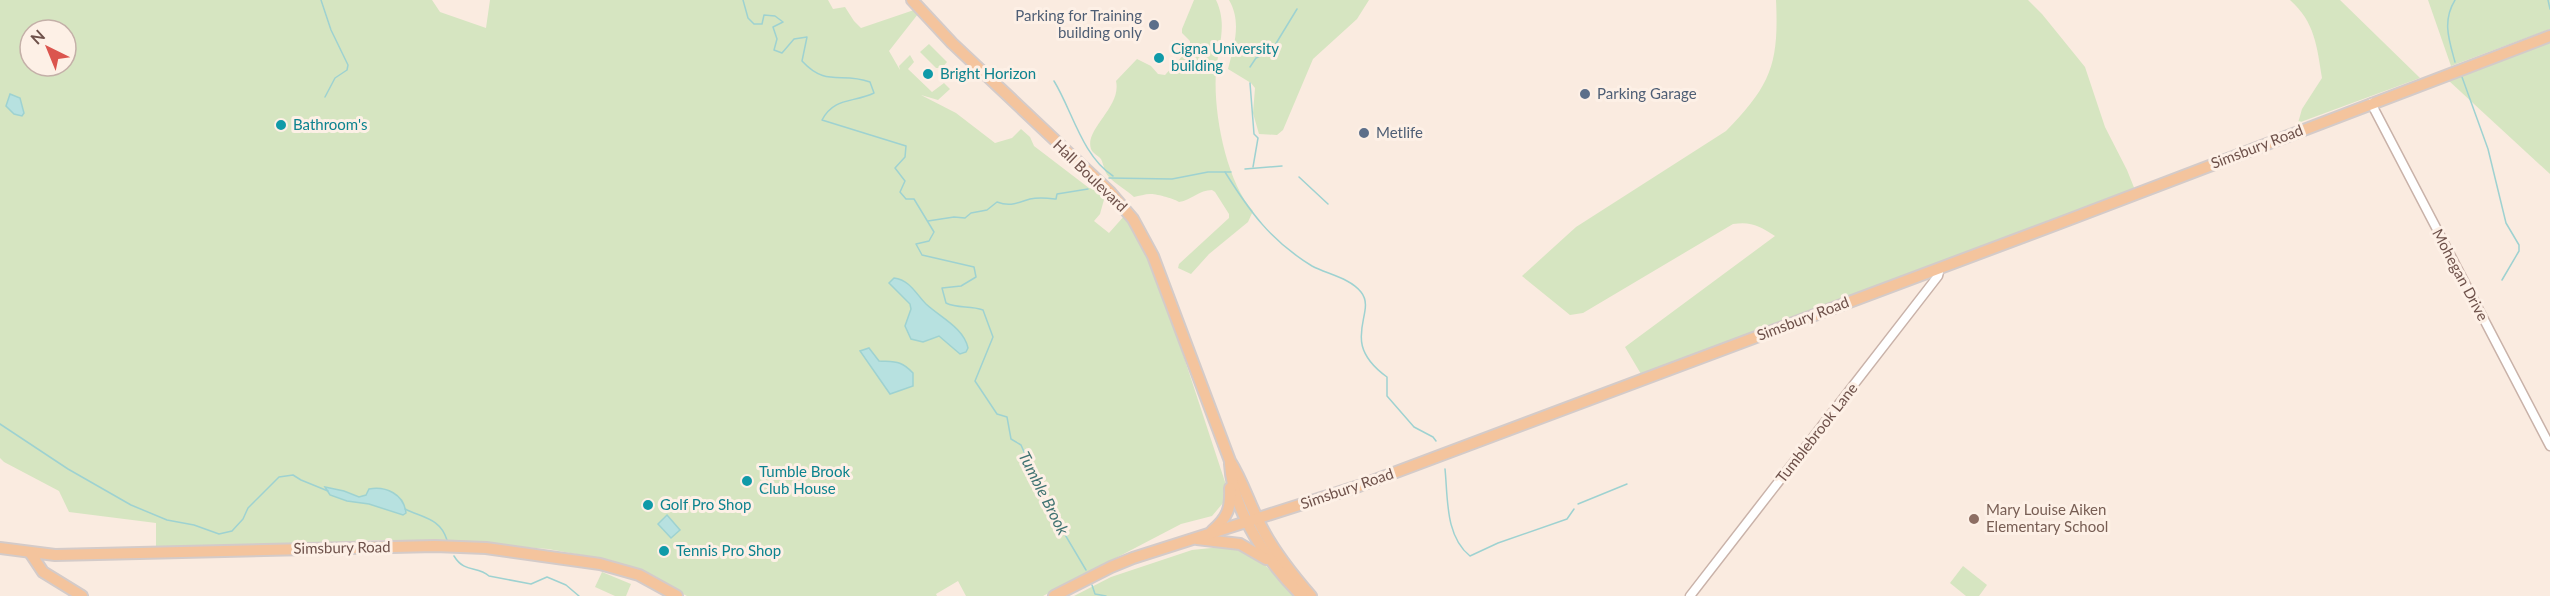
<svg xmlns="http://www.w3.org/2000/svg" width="2550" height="596" viewBox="0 0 2550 596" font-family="Lato,sans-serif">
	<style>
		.green { fill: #d6e5c1; fill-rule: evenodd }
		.water { fill: #b7e1e0; stroke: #9ed2d1; stroke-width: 1.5 }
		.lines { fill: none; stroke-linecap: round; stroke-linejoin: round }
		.stream { stroke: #9ed2d1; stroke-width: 1.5 }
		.minor-casing { stroke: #c9b2a9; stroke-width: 11 }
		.major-casing { stroke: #d4cbc9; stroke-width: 14 }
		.minor { stroke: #fff; stroke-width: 8 }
		.major { stroke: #f4c49d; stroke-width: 10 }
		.service-dot { fill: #5c6f8a; stroke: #fdf0e6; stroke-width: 2 }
		.culture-dot { fill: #0f9aa8; stroke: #fdf0e6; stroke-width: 2 }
		.education-dot { fill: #8d6e63; stroke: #fdf0e6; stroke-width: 2 }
		.labels { text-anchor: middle; stroke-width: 6; stroke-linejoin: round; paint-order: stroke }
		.service-label { font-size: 15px; fill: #4e5e75; stroke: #fdf0e6; text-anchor: start }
		.culture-label { font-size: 15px; fill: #0d838f; stroke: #fdf0e6; text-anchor: start }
		.street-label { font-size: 15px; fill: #6e514a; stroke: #fdf0e6 }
		.education-label { font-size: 15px; fill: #785e54; stroke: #fdf0e6; text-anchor: start }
		.water-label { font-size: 16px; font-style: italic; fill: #407372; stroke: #fdf0e6 }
	</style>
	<rect width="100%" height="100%" fill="#faebe0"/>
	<!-- green -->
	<g class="green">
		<path d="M0 0H432L440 12 486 28 490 0H828L833 9 845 7 854 21 861 28 914 10 918 14 889 51 900 70 899 66 910 55 914 62 908 69 932 92 944 83 950 89 938 100 921 95 956 113 995 143 1012 138 1021 129 1030 137 1034 146 1089 188 1096 189 1105 196 1100 214 1094 221 1109 233 1125 215 1149 262 1176 333 1227 488 1223 503 1212 516 1181 524 1043 596H966L958 581 936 594 937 596H687L627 566 610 560 548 549 447 541 378 540 156 551V523L69 512 59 491 4 462 0 458ZM30 30H66V66H30Z"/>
		<path d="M1194 0H1216C1228 25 1218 46 1216 72 1213 112 1226 181 1253 211L1248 222 1209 254 1191 274 1178 268 1179 264 1229 218V214L1215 192 1212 190C1199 190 1192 200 1179 202 1176 199 1154 193 1150 194 1145 194 1139 196 1134 197 1127 190 1115 184 1109 177 1104 172 1104 165 1101 159 1098 155 1093 154 1091 149 1084 129 1122 107 1116 81L1137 59 1151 66 1158 74 1165 75 1190 48V41L1182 33V29Z"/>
		<path d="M1229 0H1369L1357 19 1313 59 1283 130 1277 135 1259 134 1253 113 1255 88 1251 83 1228 69C1234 46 1242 22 1229 0Z"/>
		<path d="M1776 0H2028L2042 14 2085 67 2105 127 2127 170 2135 190 1641 374 1625 347 1775 236C1760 226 1751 221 1733 224L1583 313 1570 315 1522 276 1576 227 1726 131C1771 85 1779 64 1776 0Z"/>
		<path d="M2290 0H2340L2420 78 2298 123 2302 109 2322 78C2317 47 2315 22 2290 0Z"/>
		<polygon points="2428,0 2550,0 2550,29 2451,66"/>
		<polygon points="2550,41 2550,174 2448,80"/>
		<polygon points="929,44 947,62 942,68 936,68 920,52"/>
		<polygon points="1230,546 1257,557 1296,596 1074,596 1111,577 1192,550"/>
		<polygon points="1963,566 1987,585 1979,596 1966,596 1950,583"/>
		<polygon points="602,572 631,584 626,596 615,596 595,587"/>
	</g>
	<!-- water -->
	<g class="water">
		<polygon points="10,94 20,98 24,113 22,116 14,114 6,106"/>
		<path d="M894 278C910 280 916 294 926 304 940 317 964 328 968 348L966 352 960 354 939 336 923 342 911 339 905 326 911 309 910 304 889 283Z"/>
		<path d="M869 348 879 361C895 362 901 360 913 373V386L890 394 860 351Z"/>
		<path d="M325 487 344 491 359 497 366 495 369 489C386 486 404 494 406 513L403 515 369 504 347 501 330 495Z"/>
		<polygon points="667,515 680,530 671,538 658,524"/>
	</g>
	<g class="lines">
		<!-- stream -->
		<g class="stream">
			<polyline points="321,0 331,30 348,65 347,70 335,78 325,97"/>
			<path d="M743 0 748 18 754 24H762L764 15 775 16 783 22 773 27 777 39 774 50 782 53 794 39 807 37 802 61C827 88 841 71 870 82L874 93C853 103 834 97 822 120L906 146 905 157 895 168 905 181 900 192 906 199H914L934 232 929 241 916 244 922 255 974 267 976 277 961 286 942 288 946 303C958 309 970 305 983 310L993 337 975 381 997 414 1007 417 1011 439 1021 445 1048 506 1086 570"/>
			<path d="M2455 0C2442 21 2449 40 2455 62"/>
			<polyline points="2548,0 2550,9"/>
			<polyline points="1250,67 1256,58 1272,50 1297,9"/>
			<polyline points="2462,77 2488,149 2506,223 2519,245 2519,251 2502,280"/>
			<path d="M1054 81C1072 110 1082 156 1113 176"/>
			<polyline points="1250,83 1254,134 1258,138 1253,167"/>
			<polyline points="1245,169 1282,166"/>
			<path d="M1225 172C1250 212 1271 241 1312 266 1327 274 1350 278 1361 292 1378 313 1337 341 1387 377V396L1414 427 1433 437 1436 441"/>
			<polyline points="1299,177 1328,204"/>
			<polyline points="1109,178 1172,179 1208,172 1231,172"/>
			<path d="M928 221 954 217 965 218 971 213 987 210 997 202C1010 207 1017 203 1030 199 1039 197 1047 198 1056 199L1057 194 1088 189"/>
			<polyline points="0,424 68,469 131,505 167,520 194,525 219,534 232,531 243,519 248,508 279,477 293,475 301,480 328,491"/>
			<path d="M1445 469C1448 498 1445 536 1470 556L1498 543 1567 519 1574 509"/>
			<polyline points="1578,504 1627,484"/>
			<path d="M405 509C423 518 440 518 447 540"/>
			<path d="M454 556C465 574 477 565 489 576L531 584 547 577 566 585 579 596"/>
			<polyline points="1092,585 1095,594 1106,596"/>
		</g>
		<defs>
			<g id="minor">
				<polyline points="2371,103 2550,446"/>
				<polyline points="1690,596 1938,276 1940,268"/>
			</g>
			<g id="major">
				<path d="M912 0 952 43 1110 192 1133 219 1153 256 1230 461C1242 480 1248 500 1258 520 1271 548 1291 573 1311 596"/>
				<path d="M1230 464C1233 513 1268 562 1302 596"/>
				<path d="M1212 531C1228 517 1231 508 1230 488"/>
				<polyline points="1197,539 1240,544 1266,559"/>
				<polyline points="0,548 55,555 435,546 486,548 600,564 639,575 677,596"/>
				<polyline points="31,554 43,572 82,596"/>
				<polyline points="1054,596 1111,567 1133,558 1359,486 2060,223 2550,36"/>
			</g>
		</defs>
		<!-- minor casing -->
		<use href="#minor" class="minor-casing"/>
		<!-- major casing -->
		<use href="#major" class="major-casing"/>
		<!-- minor -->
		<use href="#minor" class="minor"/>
		<!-- major -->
		<use href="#major" class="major"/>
	</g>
	<!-- markers -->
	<g class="service-dot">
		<circle cx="1154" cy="25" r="6"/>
		<circle cx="1585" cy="94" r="6"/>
		<circle cx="1364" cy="133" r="6"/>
	</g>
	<g class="culture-dot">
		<circle cx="1159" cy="58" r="6"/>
		<circle cx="928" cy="74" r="6"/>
		<circle cx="281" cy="125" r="6"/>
		<circle cx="747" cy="481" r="6"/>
		<circle cx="648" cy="505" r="6"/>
		<circle cx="664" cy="551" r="6"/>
	</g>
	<circle class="education-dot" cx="1974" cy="519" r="6"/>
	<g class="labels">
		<!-- service labels -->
		<g class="service-label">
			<text x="1142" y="21" text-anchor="end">Parking for Training<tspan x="1142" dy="17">building only</tspan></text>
			<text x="1597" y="99">Parking Garage</text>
			<text x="1376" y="138">Metlife</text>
		</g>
		<!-- culture labels -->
		<g class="culture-label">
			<text x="1171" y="54">Cigna University<tspan x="1171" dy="17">building</tspan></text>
			<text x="940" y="79">Bright Horizon</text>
			<text x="293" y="130">Bathroom's</text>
			<text x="759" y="477">Tumble Brook<tspan x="759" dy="17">Club House</tspan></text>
			<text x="660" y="510">Golf Pro Shop</text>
			<text x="676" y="556">Tennis Pro Shop</text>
		</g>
		<!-- street labels -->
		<g class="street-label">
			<text transform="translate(2257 147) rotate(-21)" y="5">Simsbury Road</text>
			<text transform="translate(1090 176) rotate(44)" y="5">Hall Boulevard</text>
			<text transform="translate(2460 275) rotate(62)" y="5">Mohegan Drive</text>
			<text transform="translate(1803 319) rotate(-21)" y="5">Simsbury Road</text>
			<text transform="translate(1817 433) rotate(-52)" y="5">Tumblebrook Lane</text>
			<text transform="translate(1347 489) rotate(-19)" y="5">Simsbury Road</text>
			<text transform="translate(342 548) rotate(-1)" y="5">Simsbury Road</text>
		</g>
		<!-- education labels -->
		<g class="education-label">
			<text x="1986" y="515">Mary Louise Aiken<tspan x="1986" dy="17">Elementary School</tspan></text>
		</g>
		<!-- water labels -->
		<g class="water-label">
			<text transform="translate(1044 493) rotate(63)" y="6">Tumble Brook</text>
		</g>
	</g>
	<!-- north arrow -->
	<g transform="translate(48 48) rotate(317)"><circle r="28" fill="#fdf0e6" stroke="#c4b0a8" stroke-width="1.5"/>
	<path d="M0-4.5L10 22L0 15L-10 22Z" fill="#db554e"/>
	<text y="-9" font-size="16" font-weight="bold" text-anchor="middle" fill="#6e514a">N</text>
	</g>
</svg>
